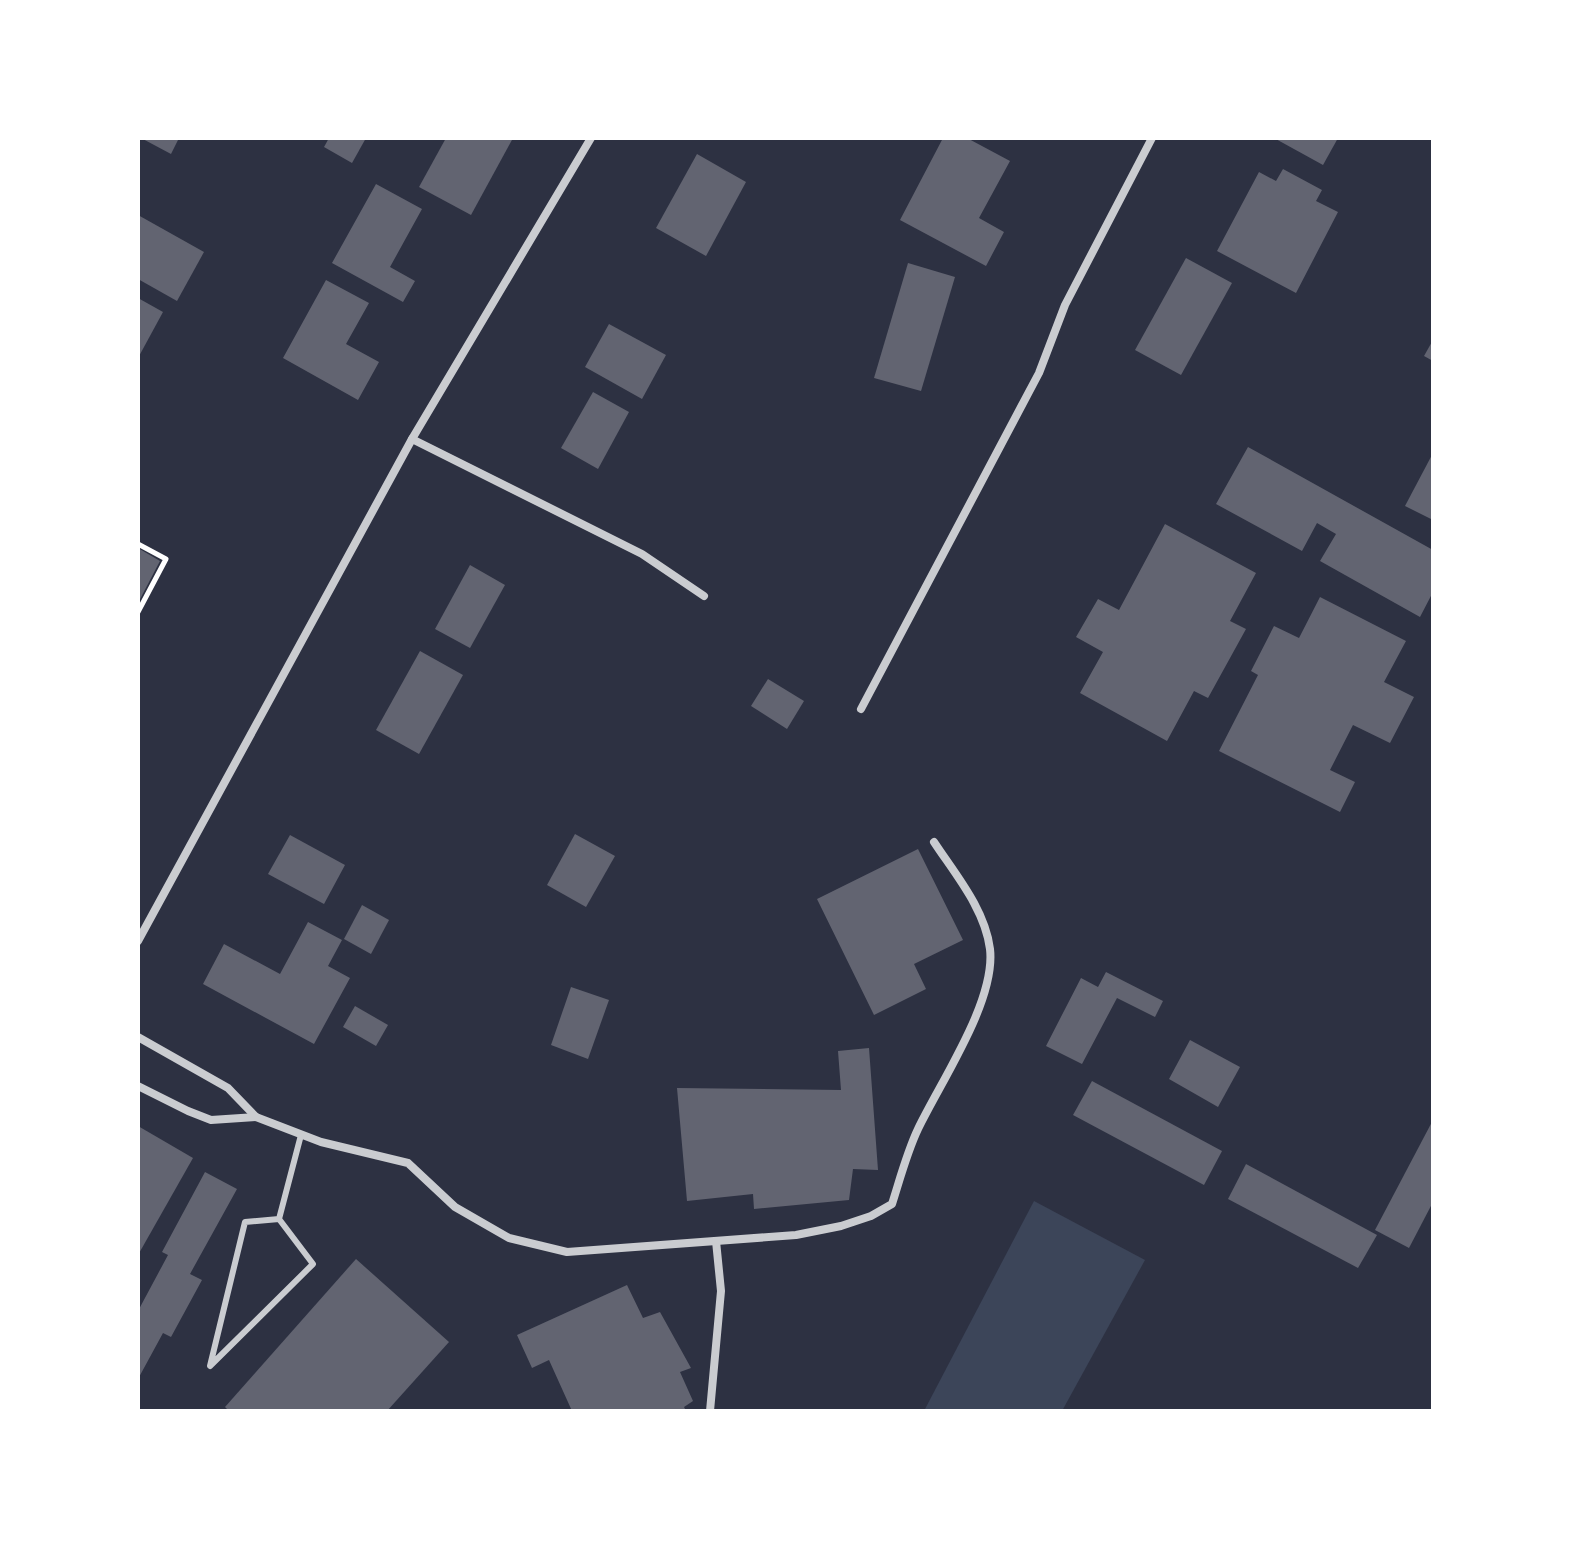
<svg xmlns="http://www.w3.org/2000/svg" width="1571" height="1549" viewBox="0 0 1571 1549" font-family="'Exo 2',sans-serif">
	<style>
		.green { fill: #3c4559 }
		.building { fill: #626471 }
		.lines { fill: none; stroke-linecap: round; stroke-linejoin: round }
		.path { stroke: #fff; stroke-width: 5 }
		.service { stroke: #caccd0; stroke-width: 6 }
		.minor { stroke: #caccd0; stroke-width: 8 }
	</style>
	<rect width="100%" height="100%" fill="#2d3142"/>
	<!-- green -->
	<polygon class="green" points="1034,1201 1145,1260 1062,1411 924,1411"/>
	<!-- building -->
	<g class="building">
		<polygon points="141,138 179,138 171,154"/>
		<polygon points="329,138 366,138 352,163 324,147"/>
		<polygon points="446,138 513,138 471,215 419,187"/>
		<polygon points="943,138 967,138 1010,161 979,218 1004,232 986,266 900,220"/>
		<polygon points="1274,138 1338,138 1323,165"/>
		<polygon points="697,154 746,182 706,256 656,228"/>
		<polygon points="1283,169 1322,190 1316,201 1338,212 1296,293 1217,251 1259,172 1276,181"/>
		<polygon points="376,184 422,209 390,267 415,281 403,302 332,263"/>
		<polygon points="138,215 204,252 177,301 138,279"/>
		<polygon points="1186,258 1232,283 1181,375 1135,350"/>
		<polygon points="908,263 955,277 921,391 874,378"/>
		<polygon points="326,280 369,303 346,344 379,362 358,400 283,358"/>
		<polygon points="138,298 163,312 138,358"/>
		<polygon points="609,324 666,355 642,399 585,367"/>
		<polygon points="1433,340 1433,361 1424,356"/>
		<polygon points="593,392 629,412 598,469 561,448"/>
		<polygon points="1248,447 1433,550 1433,592 1420,617 1320,561 1336,534 1317,523 1302,551 1216,504"/>
		<polygon points="1433,453 1433,520 1405,506"/>
		<polygon points="1165,524 1256,573 1230,621 1246,629 1208,698 1194,691 1167,741 1080,693 1103,652 1076,637 1098,599 1119,610"/>
		<polygon points="138,548 160,561 138,603"/>
		<polygon points="470,565 505,585 470,648 435,629"/>
		<polygon points="1320,597 1406,641 1384,682 1414,697 1390,743 1353,725 1330,770 1355,782 1340,812 1219,751 1258,675 1251,671 1274,626 1299,638"/>
		<polygon points="420,651 463,675 419,754 376,730"/>
		<polygon points="768,679 804,701 787,729 751,706"/>
		<polygon points="575,834 615,856 586,907 547,885"/>
		<polygon points="290,835 345,865 324,904 268,874"/>
		<polygon points="918,849 963,940 914,964 926,989 874,1015 817,899"/>
		<polygon points="362,905 389,920 371,954 344,939"/>
		<polygon points="308,922 342,940 328,966 350,978 314,1044 203,984 224,944 280,974"/>
		<polygon points="1106,972 1163,1001 1155,1017 1117,998 1082,1064 1046,1046 1081,978 1098,987"/>
		<polygon points="571,987 609,1000 588,1059 551,1045"/>
		<polygon points="355,1006 388,1025 376,1046 343,1027"/>
		<polygon points="1190,1040 1240,1067 1218,1107 1169,1079"/>
		<polygon points="869,1048 878,1170 853,1169 849,1200 754,1209 753,1194 687,1201 677,1088 841,1090 838,1051"/>
		<polygon points="1092,1081 1222,1151 1204,1185 1073,1115"/>
		<polygon points="1433,1120 1433,1202 1409,1248 1375,1230"/>
		<polygon points="138,1126 193,1158 138,1255"/>
		<polygon points="1246,1164 1377,1235 1358,1268 1228,1199"/>
		<polygon points="205,1172 237,1189 190,1274 202,1280 171,1337 163,1333 138,1379 138,1311 168,1255 162,1252"/>
		<polygon points="356,1259 449,1342 387,1411 229,1411 225,1407"/>
		<polygon points="627,1285 643,1318 660,1312 691,1368 680,1372 693,1401 684,1407 686,1411 572,1411 549,1360 532,1368 517,1335"/>
	</g>
	<g class="lines">
		<!-- path -->
		<polyline class="path" points="138,544 166,559 138,612"/>
		<!-- service -->
		<polyline class="service" points="279,1219 313,1264 210,1366 245,1222 279,1219 301,1135"/>
		<!-- minor -->
		<g class="minor">
			<polyline points="412,439 642,554 704,596"/>
			<polyline points="861,709 1039,373 1065,305 1152,138"/>
			<polyline points="138,941 412,439 591,138"/>
			<path d="M138 1037 228 1088 256 1117 321 1142 408 1163 455 1207 509 1238 567 1252 796 1235 841 1226 871 1216 892 1204C900 1179 907 1152 918 1129 941 1081 996 1001 990 949 985 909 955 874 934 842"/>
			<polyline points="138,1086 188,1111 211,1120 256,1117"/>
			<polyline points="710,1411 721,1291 716,1241"/>
		</g>
	</g>
	<!-- border -->
	<rect width="1571" height="1549" fill="none" stroke="#ffffff" stroke-width="280"/>
</svg>
